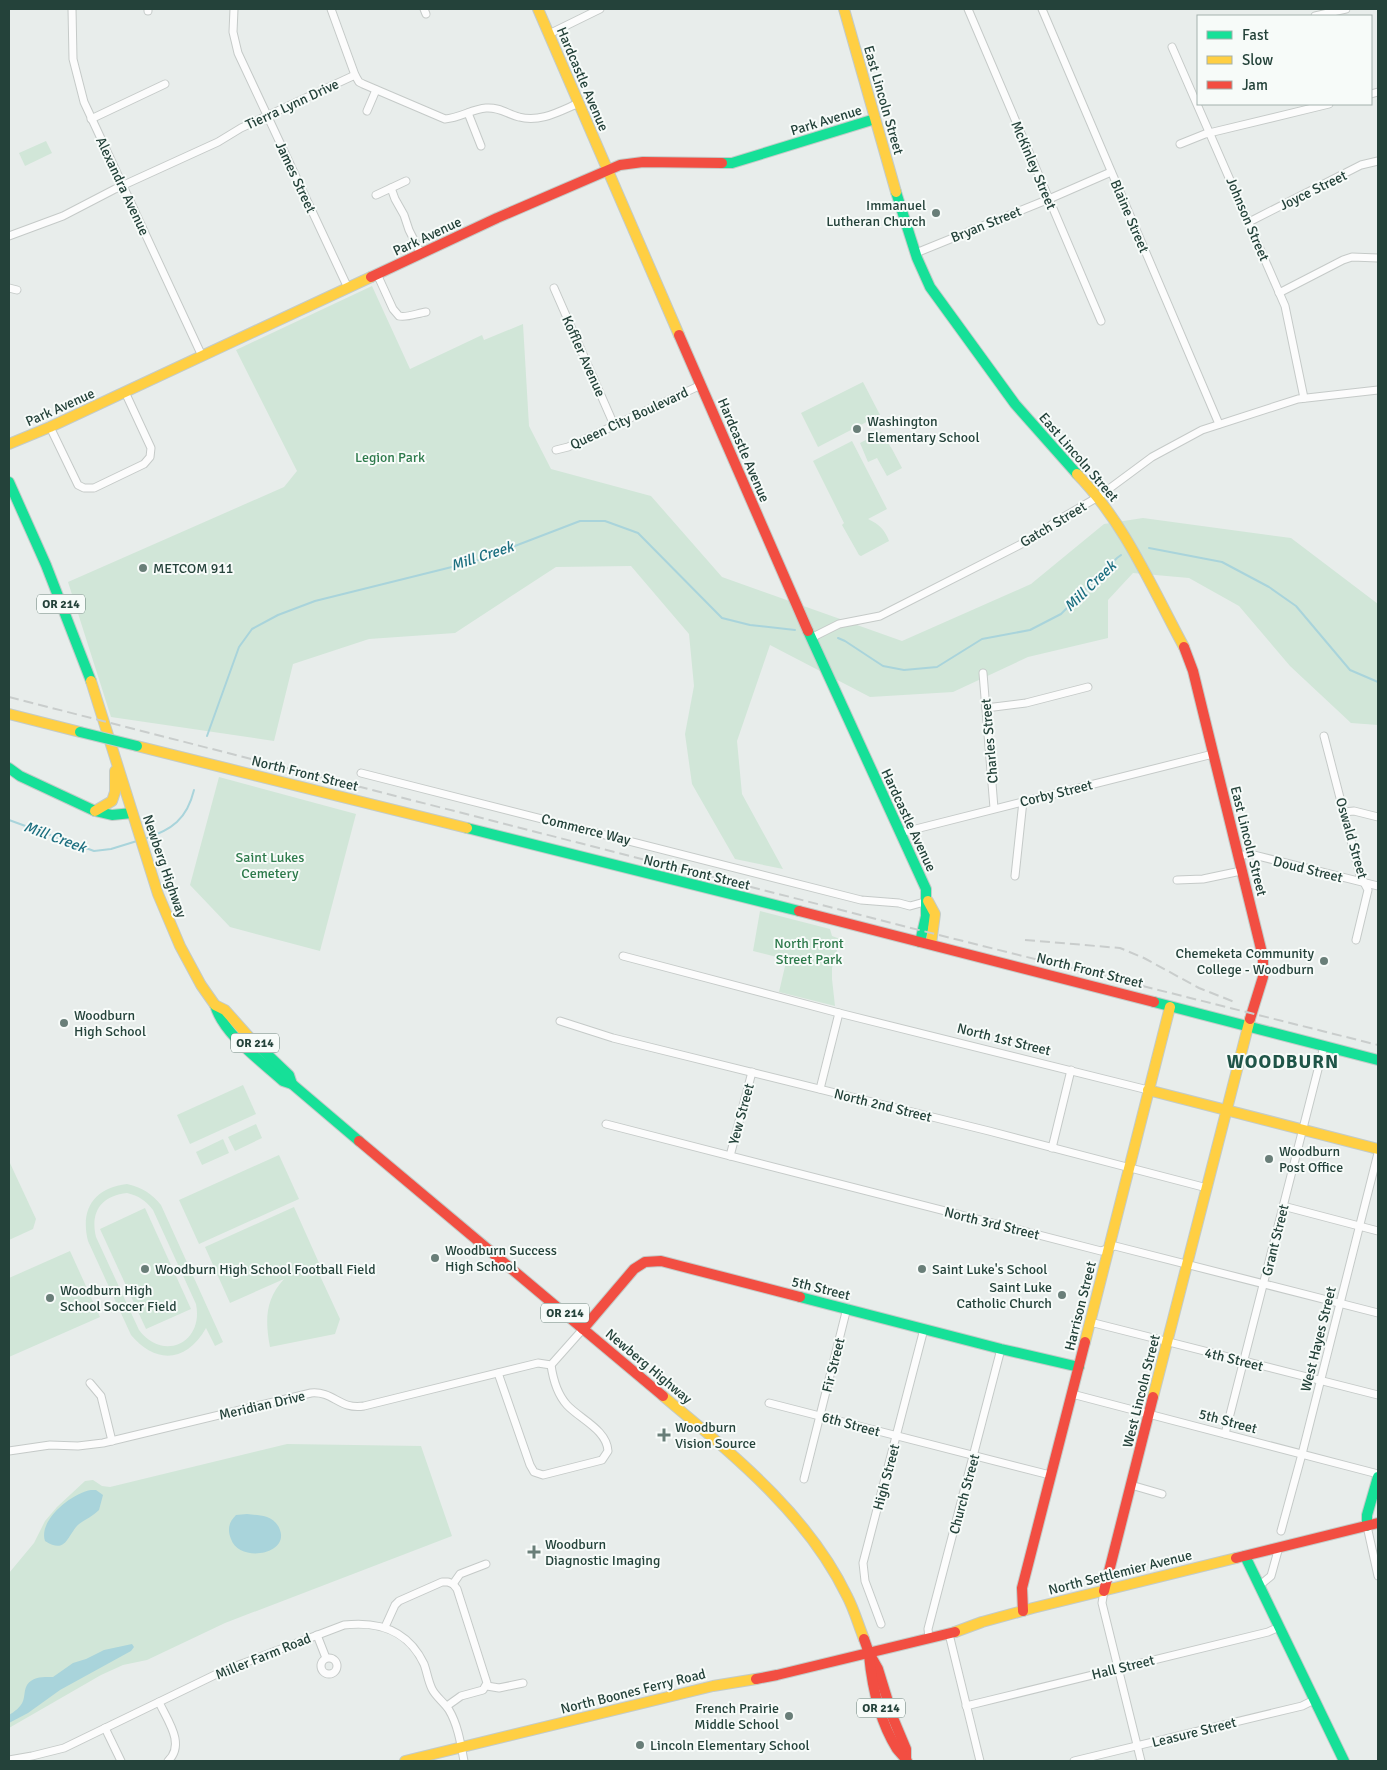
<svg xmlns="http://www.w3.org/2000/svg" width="1387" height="1770" viewBox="0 0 1387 1770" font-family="Signika,sans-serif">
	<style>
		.green { fill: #d1e6d8; fill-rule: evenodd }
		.water { fill: #a9d4db }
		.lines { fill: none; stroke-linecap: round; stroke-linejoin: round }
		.stream { stroke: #a9d4db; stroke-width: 2 }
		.street-casing { stroke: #c5cac8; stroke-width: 9 }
		.fast-casing { stroke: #c3cbc8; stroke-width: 12 }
		.slow-casing { stroke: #c3cbc8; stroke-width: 12 }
		.jam-casing { stroke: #c3cbc8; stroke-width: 12 }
		.street { stroke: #fcfcfc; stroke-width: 7 }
		.fast { stroke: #16e098; stroke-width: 10 }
		.slow { stroke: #ffcf43; stroke-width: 10 }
		.jam { stroke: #f24e42; stroke-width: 10 }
		.rail { stroke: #c9cdcc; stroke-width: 2; stroke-dasharray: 10 5; stroke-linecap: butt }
		.fast-bridge-casing { stroke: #c3cbc8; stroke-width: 12; stroke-linecap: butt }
		.fast-bridge { stroke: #16e098; stroke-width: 10 }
		.poi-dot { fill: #697e78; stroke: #f7fbf9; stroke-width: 2 }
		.labels { text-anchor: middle; stroke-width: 4; stroke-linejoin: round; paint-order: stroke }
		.shield { fill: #f7fbf9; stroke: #637a73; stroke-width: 1 }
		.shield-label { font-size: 12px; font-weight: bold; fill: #24423a }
		.street-label { font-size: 14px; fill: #24423a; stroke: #f7fbf9 }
		.poi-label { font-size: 14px; fill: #24423a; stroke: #f7fbf9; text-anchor: start }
		.park-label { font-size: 14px; fill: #2d7a4b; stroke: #f7fbf9 }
		.water-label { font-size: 15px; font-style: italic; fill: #1c6f80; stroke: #f7fbf9 }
		.district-label { font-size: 19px; font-weight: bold; letter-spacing: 1px; fill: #1f5548; stroke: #f7fbf9 }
	</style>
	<rect width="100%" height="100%" fill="#e8edeb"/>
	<!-- green -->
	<g class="green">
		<polygon points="46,141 52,153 25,166 19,153"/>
		<polygon points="372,286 410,369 482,335 484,340 523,324 529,426 551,469 651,496 722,577 902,641 1031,584 1104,524 1143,518 1291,538 1378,604 1378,725 1351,723 1290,666 1239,606 1189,578 1133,573 1108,600 1108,638 1028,657 953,692 870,697 770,645 737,741 742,794 783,869 735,859 692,784 685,734 694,686 689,634 631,566 556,567 455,633 369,639 293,664 274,741 111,717 68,582 284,487 297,471 236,350"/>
		<polygon points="863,382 880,415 818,447 801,413"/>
		<polygon points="881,432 892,449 902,468 887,476 877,458 868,462 860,443"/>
		<path d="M852 441 887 509 868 519C879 524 885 530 889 541L861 556 859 555 842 525 844 523 813 461Z"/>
		<polygon points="219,777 356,814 320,951 230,927 190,885"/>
		<polygon points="760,911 830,929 832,936 840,939 832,968 832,979 835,1006 779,992 786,962 773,956 753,951"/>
		<polygon points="243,1085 256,1114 190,1144 177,1115"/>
		<polygon points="256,1124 262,1138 235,1151 228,1137"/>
		<polygon points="223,1139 229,1153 202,1165 196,1152"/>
		<polygon points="279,1155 299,1199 199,1244 179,1200"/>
		<polygon points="9,1161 36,1219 33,1229 9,1240"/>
		<path d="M127 1184C143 1188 151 1193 161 1205L223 1342 215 1346 206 1328C187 1362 156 1365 131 1335L88 1241C80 1209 94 1188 127 1184ZM127 1193C139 1196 145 1200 153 1210L196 1304C204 1343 163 1362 139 1330L96 1237C90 1212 101 1196 127 1193Z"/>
		<path d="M294 1207 319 1263 315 1265 340 1319 335 1334 270 1347C265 1320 265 1300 284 1279L230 1303 205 1247Z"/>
		<polygon points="145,1208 191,1309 146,1329 100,1229"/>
		<polygon points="70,1251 100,1317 9,1357 9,1278"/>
		<polygon points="287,1444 421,1446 452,1536 225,1623 147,1660 123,1665 101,1675 9,1728 9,1573 34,1543 45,1521 57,1507 85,1481 93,1480 102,1486 110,1487"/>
	</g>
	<!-- water -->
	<g class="water">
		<path d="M91 1490H96L103 1495 99 1510C93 1516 86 1519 79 1524 67 1535 67 1555 45 1541 38 1520 72 1493 91 1490Z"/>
		<path d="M247 1514C253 1515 260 1515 267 1517 273 1519 278 1524 280 1530 289 1555 239 1563 231 1539 227 1529 229 1522 236 1515Z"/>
		<path d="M132 1644 134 1647 131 1651 60 1690 28 1713 9 1723V1715C14 1712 21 1707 23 1701 25 1696 24 1690 27 1685 33 1676 44 1677 53 1677L73 1663 86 1659 104 1650Z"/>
	</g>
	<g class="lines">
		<!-- stream -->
		<g class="stream">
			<polyline points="1149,548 1222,562 1269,587 1296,606 1350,670 1378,682"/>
			<polyline points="838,638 845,641 883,666 904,670 937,667 982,639 1030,630 1061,614 1117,558 1121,555"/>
			<polyline points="207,736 239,647 252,629 278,615 315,601 476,561 580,521 605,521 638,533 722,618 750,625 795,630"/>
			<polyline points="9,820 94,851 111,849 137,841"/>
			<path d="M144 839C172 830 187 819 194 790"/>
		</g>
		<defs>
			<g id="street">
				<polyline points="72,9 73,59 84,102 202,356"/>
				<polyline points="234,9 233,32 238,53 348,288"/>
				<polyline points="331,9 355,75"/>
				<polyline points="424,9 426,14"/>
				<polyline points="968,9 1101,321"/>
				<polyline points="1042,9 1219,424"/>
				<polyline points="148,11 148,9"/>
				<polyline points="1315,16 1346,9"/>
				<polyline points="549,34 600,9"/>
				<polyline points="1172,47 1285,306 1304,398"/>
				<polyline points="1371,94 1378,92"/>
				<polyline points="367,111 376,90"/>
				<polyline points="468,113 481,146"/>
				<polyline points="91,119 165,84"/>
				<polyline points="1180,144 1205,134 1329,104"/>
				<polyline points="391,188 395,199 404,215 409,230 421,254"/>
				<polyline points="376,195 406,181"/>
				<polyline points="1249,222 1361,165 1378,161"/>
				<path d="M9 236 63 216 115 189 218 142 241 128 355 75 359 82 363 84 445 119C460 118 472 109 486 108 500 107 507 114 519 117 540 123 560 111 579 103"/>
				<polyline points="916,253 1049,199 1111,172"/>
				<path d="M377 274 393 309 399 316C407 318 418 313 426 312"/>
				<polyline points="9,288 17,290"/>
				<polyline points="554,288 614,425"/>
				<polyline points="1279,293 1343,260 1352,257 1378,258"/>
				<polyline points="50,427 78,485 84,488 94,488 144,464 150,457 151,448 125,392"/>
				<polyline points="556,450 568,447 701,385"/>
				<polyline points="811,638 839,624 880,616 1039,535 1055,522 1098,497 1152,457 1202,430 1298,399 1378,390"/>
				<polyline points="983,673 994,808"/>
				<polyline points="986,708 1026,703 1088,687"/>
				<polyline points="1324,736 1360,875 1368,890 1356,940"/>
				<polyline points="361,773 861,900 899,903 910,906 928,901"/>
				<polyline points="1344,812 1354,811 1378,817"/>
				<polyline points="900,833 1213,754"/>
				<polyline points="1238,856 1250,854 1378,886"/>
				<polyline points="1015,876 1023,801"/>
				<polyline points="1177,880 1203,879 1241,871"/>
				<polyline points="623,956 839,1013 1148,1090"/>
				<polyline points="560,1021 613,1038 989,1131 1207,1188"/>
				<polyline points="820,1089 839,1013"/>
				<polyline points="606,1124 1101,1251 1115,1246 1378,1313"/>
				<polyline points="1052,1148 1071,1070"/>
				<polyline points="730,1156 752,1072"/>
				<polyline points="1283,1206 1378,1231"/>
				<polyline points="1090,1322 1378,1395"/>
				<path d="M498 1373 530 1465 534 1472 543 1475 602 1460 608 1451C607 1430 580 1419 567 1405 558 1395 553 1379 551 1365"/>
				<polyline points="90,1383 101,1396 112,1441"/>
				<polyline points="1072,1394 1378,1474"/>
				<polyline points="769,1403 1050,1475"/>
				<polyline points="1225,1434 1324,1046"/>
				<path d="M9 1451 50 1445 78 1446 103 1443 311 1393C334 1391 339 1410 364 1406L538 1363 551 1365 583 1329"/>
				<polyline points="804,1479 847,1308"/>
				<polyline points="1131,1485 1162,1494"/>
				<polyline points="1367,1526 1378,1576"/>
				<polyline points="1281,1531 1302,1454 1378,1153"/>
				<polyline points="1259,1586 1271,1576 1279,1547"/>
				<polyline points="1104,1591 1102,1603 1141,1761"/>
				<polyline points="881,1624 865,1581 863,1563 924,1329"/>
				<polyline points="385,1627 395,1605 399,1601 442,1582 448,1582 453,1584 460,1574 486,1564"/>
				<polyline points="949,1634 980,1761"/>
				<polyline points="317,1635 326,1658"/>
				<polyline points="929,1638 928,1629 1001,1349"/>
				<circle cx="329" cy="1666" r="8"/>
				<polyline points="487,1686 499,1688 523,1683"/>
				<path d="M159 1702C167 1720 186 1744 168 1761"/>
				<polyline points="447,1706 461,1696 483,1690 487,1683 457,1589 453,1584"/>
				<polyline points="966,1706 1268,1632 1279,1627"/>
				<polyline points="105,1728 121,1761"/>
				<path d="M9 1760 32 1756 64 1748 223 1671 344 1625C379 1621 408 1630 424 1664 427 1672 428 1681 432 1689 436 1697 444 1702 449 1710 458 1725 461 1745 464 1761"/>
				<polyline points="1074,1761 1302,1706 1314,1700"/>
			</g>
			<g id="fast">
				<polyline points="722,163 732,163 875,119"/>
				<polyline points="896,192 917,258 930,287 1015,404 1077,474"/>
				<polyline points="9,482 46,565 91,681"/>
				<polyline points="808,631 926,889 926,916 920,942"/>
				<polyline points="9,768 20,776 95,811 112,815 132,813"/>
				<polyline points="467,828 799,911"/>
				<polyline points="1154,1002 1378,1060"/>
				<path d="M215 1005C223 1034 261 1061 283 1081L292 1084 359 1141"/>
				<polyline points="249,1037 289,1075 292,1084"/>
				<polyline points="800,1297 1001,1349 1079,1367"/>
				<polyline points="1367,1526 1367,1515 1378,1477"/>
				<polyline points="1245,1556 1344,1761"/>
			</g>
			<g id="slow">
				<polyline points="538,9 679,335"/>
				<polyline points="844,9 896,192"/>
				<polyline points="9,444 50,427 371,277"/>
				<path d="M1077 474C1125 523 1152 588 1184 647"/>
				<polyline points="91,681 158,894 180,946 201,985 215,1005 225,1010 249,1037"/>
				<polyline points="9,714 80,732"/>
				<polyline points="137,746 467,828"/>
				<polyline points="95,811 112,801 115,792 115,771"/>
				<polyline points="928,901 935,914 931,944"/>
				<polyline points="1148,1090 1378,1149"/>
				<polyline points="1085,1342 1170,1007"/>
				<path d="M663 1396C732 1454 807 1513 847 1596 854 1609 858 1624 864 1639"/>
				<polyline points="1153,1397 1250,1019"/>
				<polyline points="955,1632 982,1622 1033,1608 1236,1558"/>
				<polyline points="405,1761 713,1686 756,1679"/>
			</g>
			<g id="jam">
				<polyline points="371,277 497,218 620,165 643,162 722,163"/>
				<polyline points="679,335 808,631"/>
				<polyline points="1184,647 1193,671 1263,957 1263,977 1250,1019"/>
				<polyline points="799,911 1154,1002"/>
				<polyline points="359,1141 663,1396"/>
				<polyline points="583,1329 634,1269 645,1262 661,1261 800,1297"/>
				<polyline points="1236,1558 1378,1523"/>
				<polyline points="1104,1591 1153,1397"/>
				<polyline points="1023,1611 1022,1588 1085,1342"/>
				<polyline points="864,1639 869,1653 878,1669 893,1718 906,1749 906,1758"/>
				<path d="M869 1655C872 1686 880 1722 897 1749 900 1753 904 1756 907 1761"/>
				<polyline points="756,1679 777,1675 955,1632"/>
			</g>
		</defs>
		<!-- street casing -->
		<use href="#street" class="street-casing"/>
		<!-- fast casing -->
		<use href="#fast" class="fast-casing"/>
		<!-- slow casing -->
		<use href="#slow" class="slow-casing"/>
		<!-- jam casing -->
		<use href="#jam" class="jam-casing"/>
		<!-- street -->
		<use href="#street" class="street"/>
		<!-- fast -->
		<use href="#fast" class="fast"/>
		<!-- slow -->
		<use href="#slow" class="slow"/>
		<!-- jam -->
		<use href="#jam" class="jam"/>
		<!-- rail -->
		<g class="rail">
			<polyline points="9,697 923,931 1378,1045"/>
			<polyline points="1025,940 1120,948 1144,958 1199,988 1237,1003"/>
		</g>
		<defs>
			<polyline id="fast-bridge" points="80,732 137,746"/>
		</defs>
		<!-- fast-bridge casing -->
		<use href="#fast-bridge" class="fast-bridge-casing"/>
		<!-- fast-bridge -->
		<use href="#fast-bridge" class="fast-bridge"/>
	</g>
	<!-- markers -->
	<g class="poi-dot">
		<circle cx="936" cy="213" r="5"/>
		<circle cx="857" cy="429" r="5"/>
		<circle cx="143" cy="568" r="5"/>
		<circle cx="1324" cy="961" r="5"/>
		<circle cx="64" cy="1023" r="5"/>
		<circle cx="1269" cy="1159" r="5"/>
		<circle cx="435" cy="1258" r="5"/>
		<circle cx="145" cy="1269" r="5"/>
		<circle cx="922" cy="1269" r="5"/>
		<circle cx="1062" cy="1295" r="5"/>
		<circle cx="50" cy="1298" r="5"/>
		<path d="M661.5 1427.5h5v5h5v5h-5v5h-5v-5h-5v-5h5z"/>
		<path d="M531.5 1544.5h5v5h5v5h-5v5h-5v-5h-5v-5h5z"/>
		<circle cx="789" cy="1716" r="5"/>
		<circle cx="640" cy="1745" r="5"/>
	</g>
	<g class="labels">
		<!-- shield labels -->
		<g class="shield">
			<rect x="37" y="594.5" width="48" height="19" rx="4"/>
			<rect x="231" y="1033.5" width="48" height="19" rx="4"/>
			<rect x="541" y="1303.5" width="48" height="19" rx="4"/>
			<rect x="857" y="1698.5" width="48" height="19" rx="4"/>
		</g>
		<g class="shield-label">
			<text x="61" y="608">OR 214</text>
			<text x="255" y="1047">OR 214</text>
			<text x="565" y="1317">OR 214</text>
			<text x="881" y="1712">OR 214</text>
		</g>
		<!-- street labels -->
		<g class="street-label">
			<text transform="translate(583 79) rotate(67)" y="5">Hardcastle Avenue</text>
			<text transform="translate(884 100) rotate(74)" y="5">East Lincoln Street</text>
			<text transform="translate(292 104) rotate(-25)" y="5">Tierra Lynn Drive</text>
			<text transform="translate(826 120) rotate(-17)" y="5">Park Avenue</text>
			<text transform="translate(1034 165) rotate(67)" y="5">McKinley Street</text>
			<text transform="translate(296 177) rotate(65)" y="5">James Street</text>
			<text transform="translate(123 186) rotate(65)" y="5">Alexandra Avenue</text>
			<text transform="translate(1313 190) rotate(-26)" y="5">Joyce Street</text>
			<text transform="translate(1130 216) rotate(67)" y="5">Blaine Street</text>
			<text transform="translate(1248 219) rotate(67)" y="5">Johnson Street</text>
			<text transform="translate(986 224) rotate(-22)" y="5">Bryan Street</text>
			<text transform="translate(427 236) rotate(-25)" y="5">Park Avenue</text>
			<text transform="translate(584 356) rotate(66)" y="5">Koffler Avenue</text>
			<text transform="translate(60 407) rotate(-24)" y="5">Park Avenue</text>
			<text transform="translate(629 418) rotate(-25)" y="5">Queen City Boulevard</text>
			<text transform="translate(744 450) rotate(67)" y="5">Hardcastle Avenue</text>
			<text transform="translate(1079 457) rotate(49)" y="5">East Lincoln Street</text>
			<text transform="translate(1053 524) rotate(-31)" y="5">Gatch Street</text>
			<text transform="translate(989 741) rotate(-95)" y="5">Charles Street</text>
			<text transform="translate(305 773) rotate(14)" y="5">North Front Street</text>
			<text transform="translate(1056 793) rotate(-14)" y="5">Corby Street</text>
			<text transform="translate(909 820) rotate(65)" y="5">Hardcastle Avenue</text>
			<text transform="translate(586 829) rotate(14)" y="5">Commerce Way</text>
			<text transform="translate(1352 838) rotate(74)" y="5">Oswald Street</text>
			<text transform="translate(1249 841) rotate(76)" y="5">East Lincoln Street</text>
			<text transform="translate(165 866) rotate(71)" y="5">Newberg Highway</text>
			<text transform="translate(1308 869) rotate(14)" y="5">Doud Street</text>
			<text transform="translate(697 872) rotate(14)" y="5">North Front Street</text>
			<text transform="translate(1090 970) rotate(14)" y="5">North Front Street</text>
			<text transform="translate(1004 1039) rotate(14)" y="5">North 1st Street</text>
			<text transform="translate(883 1105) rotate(14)" y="5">North 2nd Street</text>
			<text transform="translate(741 1114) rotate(-75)" y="5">Yew Street</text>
			<text transform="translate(992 1223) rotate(14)" y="5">North 3rd Street</text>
			<text transform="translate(1275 1240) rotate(-76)" y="5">Grant Street</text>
			<text transform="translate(821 1288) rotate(14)" y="5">5th Street</text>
			<text transform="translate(1080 1306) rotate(-76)" y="5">Harrison Street</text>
			<text transform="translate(1318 1339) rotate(-76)" y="5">West Hayes Street</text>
			<text transform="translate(1234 1359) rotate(14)" y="5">4th Street</text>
			<text transform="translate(833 1365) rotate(-76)" y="5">Fir Street</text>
			<text transform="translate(649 1366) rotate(40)" y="5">Newberg Highway</text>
			<text transform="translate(1141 1391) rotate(-76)" y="5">West Lincoln Street</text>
			<text transform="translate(262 1405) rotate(-13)" y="5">Meridian Drive</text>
			<text transform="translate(1228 1421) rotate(15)" y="5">5th Street</text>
			<text transform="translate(851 1424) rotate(15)" y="5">6th Street</text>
			<text transform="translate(886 1477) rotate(-75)" y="5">High Street</text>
			<text transform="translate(964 1494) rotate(-75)" y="5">Church Street</text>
			<text transform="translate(1120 1572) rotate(-14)" y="5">North Settlemier Avenue</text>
			<text transform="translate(263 1656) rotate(-22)" y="5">Miller Farm Road</text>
			<text transform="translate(1123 1667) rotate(-14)" y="5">Hall Street</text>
			<text transform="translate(633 1691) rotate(-14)" y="5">North Boones Ferry Road</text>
			<text transform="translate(1194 1732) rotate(-14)" y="5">Leasure Street</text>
		</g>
		<!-- poi labels -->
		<g class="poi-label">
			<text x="926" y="210" text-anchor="end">Immanuel<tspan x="926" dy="16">Lutheran Church</tspan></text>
			<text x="867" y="426">Washington<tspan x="867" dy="16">Elementary School</tspan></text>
			<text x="153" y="573">METCOM 911</text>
			<text x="1314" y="958" text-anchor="end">Chemeketa Community<tspan x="1314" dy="16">College - Woodburn</tspan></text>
			<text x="74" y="1020">Woodburn<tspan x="74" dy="16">High School</tspan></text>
			<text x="1279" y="1156">Woodburn<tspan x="1279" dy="16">Post Office</tspan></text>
			<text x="445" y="1255">Woodburn Success<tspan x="445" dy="16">High School</tspan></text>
			<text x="155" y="1274">Woodburn High School Football Field</text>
			<text x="932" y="1274">Saint Luke's School</text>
			<text x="1052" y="1292" text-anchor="end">Saint Luke<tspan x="1052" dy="16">Catholic Church</tspan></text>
			<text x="60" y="1295">Woodburn High<tspan x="60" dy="16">School Soccer Field</tspan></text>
			<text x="675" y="1432">Woodburn<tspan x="675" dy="16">Vision Source</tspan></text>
			<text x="545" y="1549">Woodburn<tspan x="545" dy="16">Diagnostic Imaging</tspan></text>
			<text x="779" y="1713" text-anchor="end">French Prairie<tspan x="779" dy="16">Middle School</tspan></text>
			<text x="650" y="1750">Lincoln Elementary School</text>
		</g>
		<!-- park labels -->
		<g class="park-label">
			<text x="390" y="462">Legion Park</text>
			<text x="270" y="862">Saint Lukes<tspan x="270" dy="16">Cemetery</tspan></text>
			<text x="809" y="948">North Front<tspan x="809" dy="16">Street Park</tspan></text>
		</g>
		<!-- water labels -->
		<g class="water-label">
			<text transform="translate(482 556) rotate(-18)" y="5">Mill Creek</text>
			<text transform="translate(1090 586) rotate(-44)" y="5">Mill Creek</text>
			<text transform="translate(55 837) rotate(20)" y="5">Mill Creek</text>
		</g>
		<!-- district labels -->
		<g class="district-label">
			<text x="1283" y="1068">WOODBURN</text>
		</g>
	</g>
	<!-- border -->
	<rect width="1387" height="1770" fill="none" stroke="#24423a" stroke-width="20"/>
	<!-- legend -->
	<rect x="1197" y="15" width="175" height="90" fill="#f7fbf9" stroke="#a3b1ad"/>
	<rect x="1207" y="31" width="25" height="8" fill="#16e098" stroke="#a3b1ad"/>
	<text x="1242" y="40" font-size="15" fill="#24423a">Fast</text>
	<rect x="1207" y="56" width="25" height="8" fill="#ffcf43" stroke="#a3b1ad"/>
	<text x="1242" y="65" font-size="15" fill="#24423a">Slow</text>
	<rect x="1207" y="81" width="25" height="8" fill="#f24e42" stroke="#a3b1ad"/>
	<text x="1242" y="90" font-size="15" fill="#24423a">Jam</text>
</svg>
